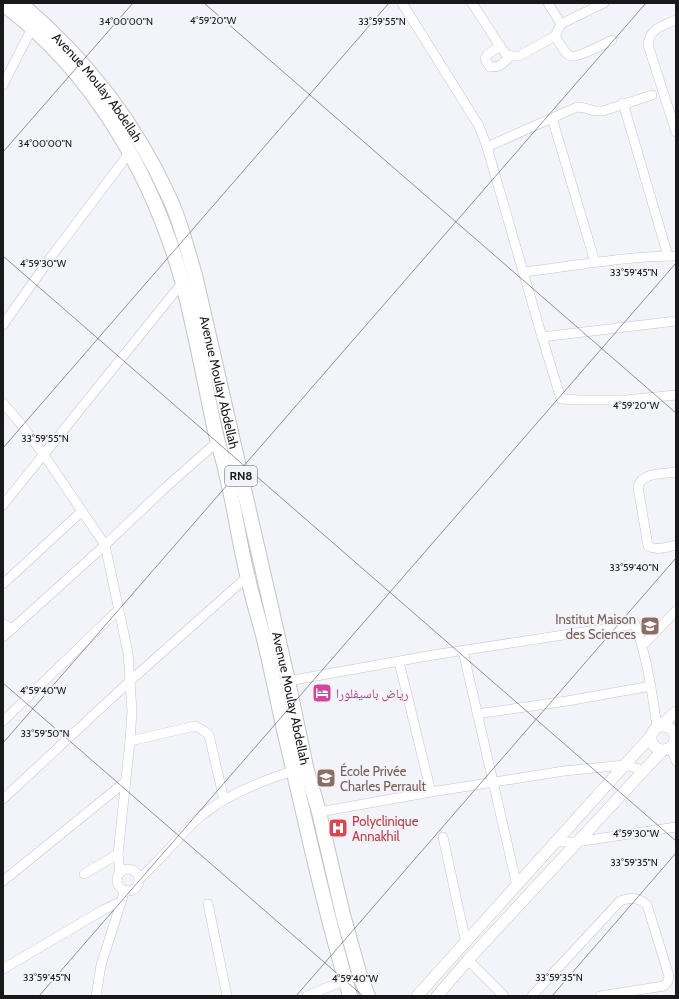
<svg xmlns="http://www.w3.org/2000/svg" width="679" height="999" viewBox="0 0 679 999" font-family="Cabin,'Noto Naskh Arabic',sans-serif">
	<style>
		.lines { fill: none; stroke-linecap: round; stroke-linejoin: round }
		.minor-casing { stroke: #c3c5cb; stroke-width: 10 }
		.tertiary-casing { stroke: #c3c5cb; stroke-width: 12 }
		.primary-casing { stroke: #c3c5cb; stroke-width: 16 }
		.minor { stroke: #fff; stroke-width: 9 }
		.tertiary { stroke: #fff; stroke-width: 11 }
		.primary { stroke: #fff; stroke-width: 14 }
		.ticks { fill: none; stroke: #19191b; stroke-width: 1; stroke-opacity: 0.45 }
		.labels { text-anchor: middle; stroke-width: 3.5; stroke-linejoin: round; paint-order: stroke }
		.shield { fill: #f3f4fa; stroke: #5a5b5e; stroke-width: 1 }
		.shield-label { font-size: 12px; font-weight: bold; fill: #19191b }
		.street-label { font-size: 13px; fill: #19191b; stroke: #f3f4fa }
		.education-label { font-size: 13px; fill: #785e54; stroke: #f3f4fa; text-anchor: end }
		.hotel-label { font-size: 13px; fill: #b23c85; stroke: #f3f4fa; text-anchor: start }
		.health-label { font-size: 13px; fill: #be3a42; stroke: #f3f4fa; text-anchor: start }
		.ticks-label { font-size: 10px; text-anchor: middle; fill: #19191b; stroke: #f3f4fa; stroke-width: 3.5; stroke-linejoin: round; paint-order: stroke }
	</style>
	<rect width="100%" height="100%" fill="#f3f4fa"/>
	<g class="lines">
		<defs>
			<g id="minor">
				<polyline points="402,3 479,126 487,147 542,337 561,399 581,400 626,400 676,395"/>
				<polyline points="472,3 500,46 505,53 510,56 519,56 555,36 561,24 604,3"/>
				<polyline points="548,3 561,24"/>
				<path d="M676 20C662 26 650 28 648 45L676 132"/>
				<path d="M555 36C559 41 564 54 571 56 578 58 604 44 612 40"/>
				<path d="M500 46 487 55 485 59 490 67C499 68 504 63 510 56"/>
				<polyline points="3,85 32,28"/>
				<polyline points="623,103 668,256"/>
				<polyline points="552,118 595,262"/>
				<polyline points="487,147 577,107 585,108 594,111 603,111 652,95"/>
				<path d="M523 272C574 266 625 256 676 256"/>
				<polyline points="3,325 51,257 130,152"/>
				<polyline points="542,337 676,321"/>
				<polyline points="3,403 20,423 44,455 105,545 128,653 132,711 130,741 118,854 120,873"/>
				<path d="M676 472C663 474 642 472 638 487L648 546C657 551 667 547 676 545"/>
				<polyline points="3,505 182,283"/>
				<polyline points="3,584 81,512"/>
				<polyline points="3,624 12,629"/>
				<polyline points="3,637 105,545 165,488 217,442"/>
				<polyline points="643,645 676,611"/>
				<polyline points="463,651 517,886"/>
				<polyline points="399,662 431,792"/>
				<path d="M288 681 433 655 635 624C647 657 652 692 657 727"/>
				<polyline points="477,714 567,701 651,686"/>
				<polyline points="3,721 118,610"/>
				<polyline points="130,741 195,726 203,730 209,735 224,800"/>
				<polyline points="671,748 676,761"/>
				<polyline points="3,799 130,681 247,577"/>
				<polyline points="319,812 431,792 564,771 625,765 643,770"/>
				<polyline points="443,837 466,943"/>
				<polyline points="556,842 576,842 676,827"/>
				<circle cx="128" cy="880" r="11"/>
				<polyline points="84,874 118,854"/>
				<path d="M139 879C162 859 179 835 202 815 228 794 261 781 293 771"/>
				<polyline points="3,881 125,782"/>
				<polyline points="208,904 227,996"/>
				<polyline points="468,960 504,996"/>
				<polyline points="3,969 103,910 120,902"/>
				<polyline points="96,996 101,965 125,890"/>
				<polyline points="307,996 345,980"/>
				<path d="M532 996 620 901C630 897 639 897 647 905L669 976 668 981 664 986 600 996"/>
			</g>
			<g id="tertiary">
				<circle cx="663" cy="738" r="12"/>
				<polyline points="660,726 676,712"/>
				<polyline points="417,996 650,737"/>
				<polyline points="437,996 468,960 662,751"/>
			</g>
			<g id="primary">
				<path id="s1" d="M20 3C83 56 135 122 169 197 181 222 187 249 195 275L288 681 306 767 319 812 343 915 360 976 368 996"/>
				<path d="M3 4C94 72 153 176 183 284 195 331 204 379 214 426 217 442 223 457 226 473 235 508 239 543 248 578 252 597 258 616 263 635 271 667 277 698 284 730 305 819 324 908 350 996"/>
			</g>
		</defs>
		<!-- minor casing -->
		<use href="#minor" class="minor-casing"/>
		<!-- tertiary casing -->
		<use href="#tertiary" class="tertiary-casing"/>
		<!-- primary casing -->
		<use href="#primary" class="primary-casing"/>
		<!-- minor -->
		<use href="#minor" class="minor"/>
		<!-- tertiary -->
		<use href="#tertiary" class="tertiary"/>
		<!-- primary -->
		<use href="#primary" class="primary"/>
	</g>
	<!-- ticks -->
	<path class="ticks" d="M204 3 676 413M3 152 133 3M3 256 676 841M3 448 389 3M3 683 363 996M3 743 646 3M39 996 676 263M296 996 676 558M552 996 676 853"/>
	<!-- icons -->
	<defs>
		<symbol id="school-square" viewBox="-11 -11 22 22"><rect x="-9" y="-9" width="18" height="18" rx="4" fill="#8d6e63" stroke="#f3f4fa"/><path d="M0-5L7-2L0 1L-7-2ZM-4 1L0 2.5L4 1V4Q0 6-4 4Z" fill="#fff"/></symbol>
		<symbol id="hotel-square" viewBox="-11 -11 22 22"><rect x="-9" y="-9" width="18" height="18" rx="4" fill="#d1479c" stroke="#f3f4fa"/><path d="M-6-4.5h1.5V1H6V5H4.5V3h-9V5H-6ZM-4 0a1.8 1.8 0 1 1 3.6 0ZM.5 0V-2.5h3Q6-2.5 6 0Z" fill="#fff"/></symbol>
		<symbol id="hospital-square" viewBox="-11 -11 22 22"><rect x="-9" y="-9" width="18" height="18" rx="4" fill="#e0444e" stroke="#f3f4fa"/><path d="M-5-5h3v3.5h4V-5h3V5h-3V1.5h-4V5h-3Z" fill="#fff"/></symbol>
	</defs>
	<g fill-rule="evenodd">
		<use href="#school-square" x="639" y="615" width="22" height="22"/>
		<use href="#hotel-square" x="311" y="682" width="22" height="22"/>
		<use href="#school-square" x="315" y="767" width="22" height="22"/>
		<use href="#hospital-square" x="327" y="817" width="22" height="22"/>
	</g>
	<g class="labels">
		<!-- shield labels -->
		<rect class="shield" x="225" y="466" width="32" height="20" rx="3"/>
		<g class="shield-label">
			<text x="241" y="480">RN8</text>
		</g>
		<!-- street labels -->
		<g class="street-label">
			<text dy="5" stroke="none"><textPath href="#s1" startOffset="115">Avenue Moulay Abdellah</textPath></text>
			<text dy="5" stroke="none"><textPath href="#s1" startOffset="439">Avenue Moulay Abdellah</textPath></text>
			<text dy="5" stroke="none"><textPath href="#s1" startOffset="763">Avenue Moulay Abdellah</textPath></text>
		</g>
		<!-- education labels -->
		<g class="education-label">
			<text x="636" y="624">Institut Maison<tspan x="636" dy="15">des Sciences</tspan></text>
			<text x="340" y="776" text-anchor="start">École Privée<tspan x="340" dy="15">Charles Perrault</tspan></text>
		</g>
		<!-- hotel labels -->
		<g class="hotel-label">
			<text x="336" y="698">رياض باسيفلورا</text>
		</g>
		<!-- health labels -->
		<g class="health-label">
			<text x="352" y="826">Polyclinique<tspan x="352" dy="15">Annakhil</tspan></text>
		</g>
	</g>
	<g class="ticks-label">
		<text x="213" y="24">4°59'20"W</text>
		<text x="126" y="25">34°00'00"N</text>
		<text x="382" y="25">33°59'55"N</text>
		<text x="45" y="147">34°00'00"N</text>
		<text x="43" y="267">4°59'30"W</text>
		<text x="634" y="276">33°59'45"N</text>
		<text x="636" y="409">4°59'20"W</text>
		<text x="45" y="442">33°59'55"N</text>
		<text x="634" y="571">33°59'40"N</text>
		<text x="43" y="694">4°59'40"W</text>
		<text x="45" y="737">33°59'50"N</text>
		<text x="636" y="837">4°59'30"W</text>
		<text x="634" y="866">33°59'35"N</text>
		<text x="47" y="981">33°59'45"N</text>
		<text x="559" y="981">33°59'35"N</text>
		<text x="355" y="982">4°59'40"W</text>
	</g>
	<!-- border -->
	<rect width="679" height="999" fill="none" stroke="#19191b" stroke-width="8"/>
</svg>
